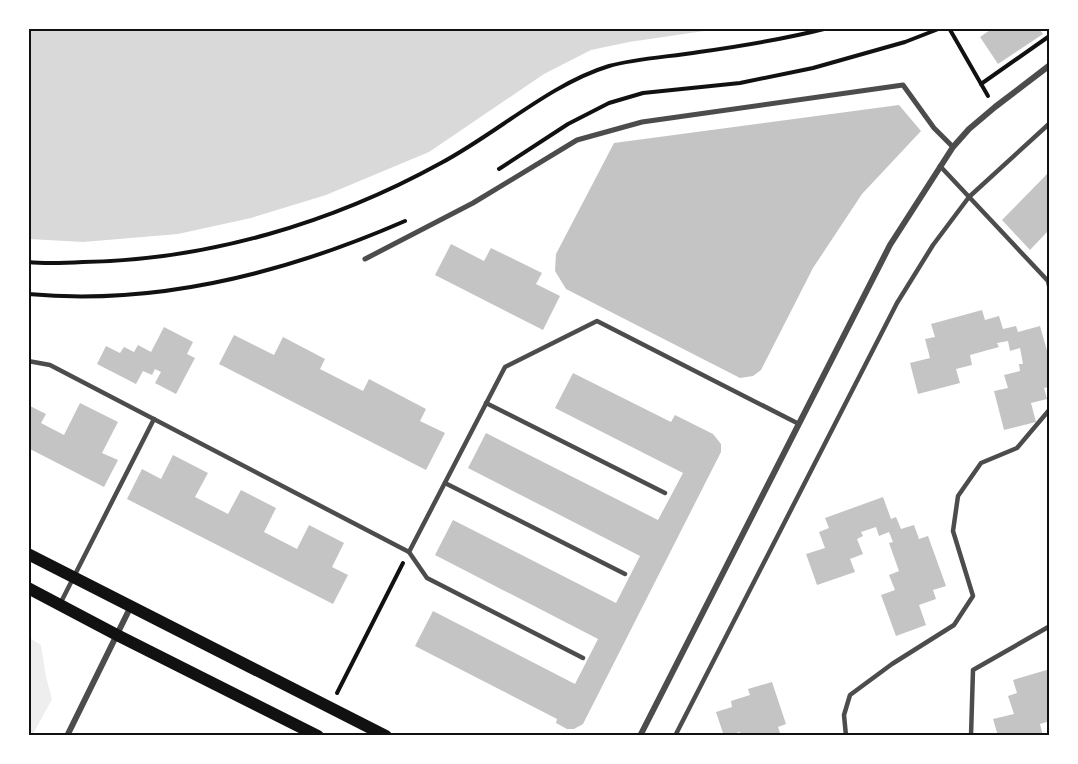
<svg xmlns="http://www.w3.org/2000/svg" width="1078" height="764" viewBox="0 0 1078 764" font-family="Bitter,serif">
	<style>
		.green { fill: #eee }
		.water { fill: #d9d9d9 }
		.building { fill: #c4c4c4 }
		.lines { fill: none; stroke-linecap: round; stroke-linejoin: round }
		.path { stroke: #111; stroke-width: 4 }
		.service { stroke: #4c4c4c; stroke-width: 4.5 }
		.pedestrian { stroke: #4c4c4c; stroke-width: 5 }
		.minor { stroke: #4c4c4c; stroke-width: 6 }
		.secondary { stroke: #111; stroke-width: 12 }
		.neatline { fill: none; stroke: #111; stroke-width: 2 }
	</style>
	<rect width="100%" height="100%" fill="#fff"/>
	<!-- green -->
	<polygon class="green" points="28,637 41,645 46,677 52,699 32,736 28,735"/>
	<!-- water -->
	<polygon class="water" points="29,28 718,28 718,29 629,42 591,50 544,74 429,152 326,195 251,218 178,234 83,242 29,239"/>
	<!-- building -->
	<g class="building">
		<polygon points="993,28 1039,28 1043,34 998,64 980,37"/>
		<polygon points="899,105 921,131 862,194 813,268 761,370 753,376 740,378 566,289 555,271 556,254 614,143"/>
		<polygon points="1050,171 1050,236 1047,232 1030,250 1002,220"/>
		<polygon points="451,244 484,261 491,248 542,273 536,284 560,296 543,330 435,275"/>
		<polygon points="982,310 985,320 999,316 1003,329 1016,326 1018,332 1040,326 1050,361 1050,387 1044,388 1047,399 1031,403 1036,422 1004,430 994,391 1008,388 1004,375 1020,371 1019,364 1023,364 1020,348 1010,351 1008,341 997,343 999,347 970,355 972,365 956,369 960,383 918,394 910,363 930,358 925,339 935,337 931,324"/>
		<polygon points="164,327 193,342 187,354 195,358 176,394 155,383 161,372 155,369 152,375 143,371 136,384 97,364 106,346 120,353 124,347 134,352 138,345 151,352"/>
		<polygon points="234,335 274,355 283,337 325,359 320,369 363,391 369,379 426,409 420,421 445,433 426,470 219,364"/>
		<polygon points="573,373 671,422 675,415 713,434 721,444 721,452 583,724 574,729 567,729 556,723 557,719 415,646 433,611 575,684 598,639 435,555 453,520 616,603 640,556 468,468 486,433 658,520 683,473 555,408"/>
		<polygon points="80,403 118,422 102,453 118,460 104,487 28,448 28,405 46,414 41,423 64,435"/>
		<polygon points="173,455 208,473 195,497 228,514 241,490 276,508 264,532 297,549 309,525 344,543 332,567 348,575 333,604 127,499 142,469 161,479"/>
		<polygon points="883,497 891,519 896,517 901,529 914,525 919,539 928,536 946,586 933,590 936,599 919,605 926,625 896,636 881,595 895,590 889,575 899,571 889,543 893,542 889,532 879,536 876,527 861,532 863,536 857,539 863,554 850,559 855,572 817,585 806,554 825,548 819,532 829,528 825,518"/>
		<polygon points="1050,669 1050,721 1040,724 1043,736 998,736 993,719 1014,714 1008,696 1017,693 1013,680"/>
		<polygon points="772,682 786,724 778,727 781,736 741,736 740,732 724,736 716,712 732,707 731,701 750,695 748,689"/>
	</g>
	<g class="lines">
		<!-- path -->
		<g class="path">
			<polyline points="949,28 988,96"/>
			<polyline points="981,84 1048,37"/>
			<polyline points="499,169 568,124 609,103 643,93 740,83 813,68 905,42 941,28"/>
			<path d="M28 262C47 264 65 263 83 262 208 260 332 223 441 163 496 134 550 84 609 66 638 58 669 57 699 52 742 46 785 39 828 28"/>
			<path d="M28 294C157 306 288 272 405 221"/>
			<polyline points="337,693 403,563"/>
		</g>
		<!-- service -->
		<g class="service">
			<polyline points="940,166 1048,281 1050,290"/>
			<polyline points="28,361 50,365 409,552 427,578 583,658"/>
			<polyline points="486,403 665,493"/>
			<polyline points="445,483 625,574"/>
			<polyline points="409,552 505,367 597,321 799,424"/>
			<polyline points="60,604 154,419"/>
			<polyline points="675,736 897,303 933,245 969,197 1050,123"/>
			<polyline points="846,736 844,715 850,695 892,664 954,625 973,596 953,531 958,496 981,463 1017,448 1050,409"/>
			<polyline points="971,736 973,670 1050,626"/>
		</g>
		<!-- pedestrian -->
		<polyline class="pedestrian" points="365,259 473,203 577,140 642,122 903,85 934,128 953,147"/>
		<!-- minor -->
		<g class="minor">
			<polyline points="67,736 131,606"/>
			<polyline points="640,736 890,245 953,147 969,129 995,107 1050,65"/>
		</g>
		<!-- secondary -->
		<g class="secondary">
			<polyline points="28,554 386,736"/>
			<polyline points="28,588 117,635 318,736"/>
		</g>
	</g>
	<!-- border -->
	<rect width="1078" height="764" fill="none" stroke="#ffffff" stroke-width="60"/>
	<rect x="30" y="30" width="1018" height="704" class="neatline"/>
</svg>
